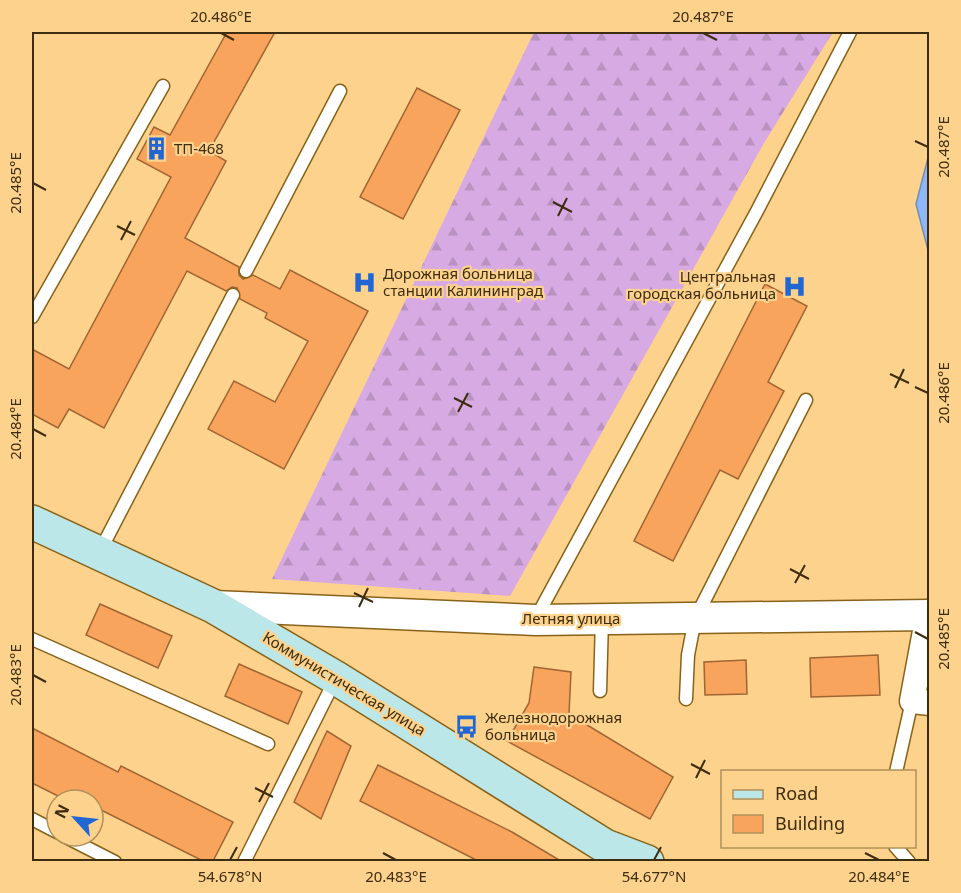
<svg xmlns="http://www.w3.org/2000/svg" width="961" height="893" viewBox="0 0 961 893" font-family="'Noto Sans',sans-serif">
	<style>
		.forest { fill: url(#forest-firs) }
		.water { fill: #8db7f9; stroke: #758db3; stroke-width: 1.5 }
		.building { fill: #f8a45d; stroke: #a06533; stroke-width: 1.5 }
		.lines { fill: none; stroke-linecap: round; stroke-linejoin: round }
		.service-casing { stroke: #886218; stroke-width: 15 }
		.minor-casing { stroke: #886218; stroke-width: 27 }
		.tertiary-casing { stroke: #886218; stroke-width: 33 }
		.secondary-casing { stroke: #886218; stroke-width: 36 }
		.service { stroke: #fff; stroke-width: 12 }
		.minor { stroke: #fff; stroke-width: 24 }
		.tertiary { stroke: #fff; stroke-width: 30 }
		.secondary { stroke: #bce7e9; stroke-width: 33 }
		.ticks { fill: none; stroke: #3d2c0f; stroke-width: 2 }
		.labels { text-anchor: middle; stroke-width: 4.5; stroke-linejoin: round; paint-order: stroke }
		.poi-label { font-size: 15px; fill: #3d2c0f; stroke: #fcd28c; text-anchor: start }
		.street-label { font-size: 15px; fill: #3d2c0f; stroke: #fcd28c }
		.neatline { fill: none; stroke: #3d2c0f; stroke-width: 2 }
		.ticks-label { font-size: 15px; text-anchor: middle; fill: #3d2c0f }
	</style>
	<defs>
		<pattern id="forest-firs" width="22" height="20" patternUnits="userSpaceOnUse" patternTransform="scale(1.5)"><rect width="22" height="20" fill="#d7aae3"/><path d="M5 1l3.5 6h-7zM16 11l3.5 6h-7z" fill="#b992c2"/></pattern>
	</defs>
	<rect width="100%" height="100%" fill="#fcd28c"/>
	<!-- forest -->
	<polygon class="forest" points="534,32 833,32 764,143 510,596 272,579"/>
	<!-- water -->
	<polygon class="water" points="929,154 929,254 916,204"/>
	<!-- building -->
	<g class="building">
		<polygon points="227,32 275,32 209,151 226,161 185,238 239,267 239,275 243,279 253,275 280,289 290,270 368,311 284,469 208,429 234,381 275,402 308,341 265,318 267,313 240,299 237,288 232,287 226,291 187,271 104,428 69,409 58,428 32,414 32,349 69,369 171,177 137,159 154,127 170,135"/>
		<polygon points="417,88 460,110 403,219 360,197"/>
		<polygon points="765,284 807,306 768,382 784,391 738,479 720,470 673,561 634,541"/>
		<polygon points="100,604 172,636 158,668 86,635"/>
		<polygon points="878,655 880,695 811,697 810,658"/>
		<polygon points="746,660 747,694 705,695 704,662"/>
		<polygon points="239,664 302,692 288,724 225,696"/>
		<polygon points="534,667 571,672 569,714 673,777 650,819 507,741 529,703"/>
		<polygon points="32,728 118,772 121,766 233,822 213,861 203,861 93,806 93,800 66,800 32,783"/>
		<polygon points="327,731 351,746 321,819 294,802"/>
		<polygon points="378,765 512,832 561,861 478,861 360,801"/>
	</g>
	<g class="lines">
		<defs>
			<g id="service">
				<polyline points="246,271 340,91"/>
				<polyline points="32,317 163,86"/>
				<polyline points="100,551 233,295"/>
				<polyline points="536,618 757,211 850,32"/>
				<polyline points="32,639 268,744"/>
				<polyline points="600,691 602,619"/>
				<polyline points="686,699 688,655 695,619 806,400"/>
				<polyline points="896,772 912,701"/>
				<polyline points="32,819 57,832"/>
				<polyline points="64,836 115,862"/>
				<polyline points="895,846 909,862"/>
				<polyline points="244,862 335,680"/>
			</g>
			<polyline id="minor" points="928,615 912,701 930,703"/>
			<polyline id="tertiary" points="213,606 536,620 930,615"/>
			<polyline id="secondary" points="32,522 213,606 336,678 605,846 647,862"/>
		</defs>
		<!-- service casing -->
		<use href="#service" class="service-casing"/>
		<!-- minor casing -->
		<use href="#minor" class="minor-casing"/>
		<!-- tertiary casing -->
		<use href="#tertiary" class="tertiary-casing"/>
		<!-- secondary casing -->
		<use href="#secondary" class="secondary-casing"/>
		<!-- service -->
		<use href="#service" class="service"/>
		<!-- minor -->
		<use href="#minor" class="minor"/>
		<!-- tertiary -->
		<use href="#tertiary" class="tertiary"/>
		<!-- secondary -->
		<use href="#secondary" class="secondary"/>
	</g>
	<!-- ticks -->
	<path class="ticks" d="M221 33 234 40M703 33 717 40M915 141 928 147M33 183 46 190M553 202 572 212M558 216 567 198M117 226 135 235M121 240 131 221M890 374 909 383M915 387 928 393M895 388 904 369M454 398 472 407M458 412 468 393M33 429 46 436M790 569 809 579M795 583 805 565M354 593 373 602M359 607 368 588M915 632 928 639M33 675 46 682M691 764 710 774M696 778 705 760M255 788 273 797M259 802 269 783M383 853 396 860M865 853 879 860M230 860 237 847M654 860 661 847"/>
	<!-- icons -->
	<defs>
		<symbol id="building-bare" viewBox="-9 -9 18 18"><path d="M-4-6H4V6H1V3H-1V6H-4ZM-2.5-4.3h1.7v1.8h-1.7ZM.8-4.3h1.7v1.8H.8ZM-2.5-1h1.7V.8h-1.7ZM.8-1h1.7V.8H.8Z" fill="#2167d3" stroke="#fcd28c" stroke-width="2.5" paint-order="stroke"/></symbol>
		<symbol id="hospital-bare" viewBox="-9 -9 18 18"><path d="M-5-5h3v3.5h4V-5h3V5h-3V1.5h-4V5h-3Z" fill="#2167d3" stroke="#fcd28c" stroke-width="2.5" paint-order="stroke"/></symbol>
		<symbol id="bus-bare" viewBox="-9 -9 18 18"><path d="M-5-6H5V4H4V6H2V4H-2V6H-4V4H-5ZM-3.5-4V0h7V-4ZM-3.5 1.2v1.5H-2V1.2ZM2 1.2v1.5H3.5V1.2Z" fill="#2167d3" stroke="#fcd28c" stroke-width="2.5" paint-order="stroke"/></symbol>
	</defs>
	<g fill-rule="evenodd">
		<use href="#building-bare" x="140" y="132" width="33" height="33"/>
		<use href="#hospital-bare" x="348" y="266" width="33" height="33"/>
		<use href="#hospital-bare" x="778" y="270" width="33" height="33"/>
		<use href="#bus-bare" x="450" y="710" width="33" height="33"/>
	</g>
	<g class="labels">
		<!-- poi labels -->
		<g class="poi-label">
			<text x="174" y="154">ТП-468</text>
			<text x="383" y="279">Дорожная больница<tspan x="383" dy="17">станции Калининград</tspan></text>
			<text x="776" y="282" text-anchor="end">Центральная<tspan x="776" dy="17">городская больница</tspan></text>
			<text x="485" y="723">Железнодорожная<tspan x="485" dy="17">больница</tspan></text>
		</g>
		<!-- street labels -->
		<g class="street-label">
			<text x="571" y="624">Летняя улица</text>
			<text transform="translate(344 684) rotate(31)" y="5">Коммунистическая улица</text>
		</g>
	</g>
	<!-- border -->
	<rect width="961" height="893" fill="none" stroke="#fcd28c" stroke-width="66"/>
	<!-- legend -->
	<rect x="721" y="770" width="195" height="78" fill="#fcd28c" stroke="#b0905a" stroke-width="1.5"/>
	<rect x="733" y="790" width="30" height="9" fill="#bce7e9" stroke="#b0905a" stroke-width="1.5"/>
	<text x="775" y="800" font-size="18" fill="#3d2c0f">Road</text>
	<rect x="733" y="815" width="30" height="18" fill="#f8a45d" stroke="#b0905a" stroke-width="1.5"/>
	<text x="775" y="830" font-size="18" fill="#3d2c0f">Building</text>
	<!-- north arrow -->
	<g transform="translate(75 818) rotate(297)"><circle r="28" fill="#fcd28c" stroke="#b0905a" stroke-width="1.5"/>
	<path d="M0-4.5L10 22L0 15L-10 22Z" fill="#2167d3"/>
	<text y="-9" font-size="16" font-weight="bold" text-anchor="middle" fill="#3d2c0f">N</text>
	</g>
	<rect x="33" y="33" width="895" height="827" class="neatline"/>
	<g class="ticks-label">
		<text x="221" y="22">20.486°E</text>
		<text x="703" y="22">20.487°E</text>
		<text transform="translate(944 147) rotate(-90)" y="5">20.487°E</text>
		<text transform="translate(16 183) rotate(-90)" y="5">20.485°E</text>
		<text transform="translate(944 393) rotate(-90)" y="5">20.486°E</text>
		<text transform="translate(16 429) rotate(-90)" y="5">20.484°E</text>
		<text transform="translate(944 639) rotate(-90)" y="5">20.485°E</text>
		<text transform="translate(16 675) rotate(-90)" y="5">20.483°E</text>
		<text x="230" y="882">54.678°N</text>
		<text x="396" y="882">20.483°E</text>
		<text x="654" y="882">54.677°N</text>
		<text x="879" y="882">20.484°E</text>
	</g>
</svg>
